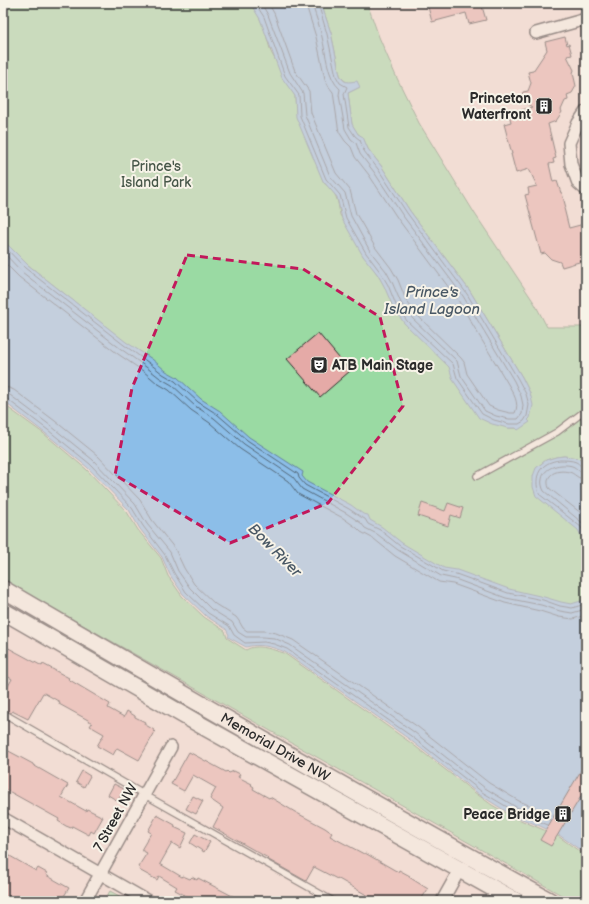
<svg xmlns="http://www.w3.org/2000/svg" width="589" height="904" viewBox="0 0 589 904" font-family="'Balsamiq Sans',sans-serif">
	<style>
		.green { fill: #9adaa3; stroke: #628267 }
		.water { fill: #8cbee8; stroke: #65839c }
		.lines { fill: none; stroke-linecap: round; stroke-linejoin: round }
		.shore { stroke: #526677; stroke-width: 1 }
		.building { fill: #e5aaa7; stroke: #2b2b2b }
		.lane-casing { stroke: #2b2b2b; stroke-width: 8 }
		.street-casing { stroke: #2b2b2b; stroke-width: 14 }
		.secondary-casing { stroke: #2b2b2b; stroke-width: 19 }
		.lane { stroke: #f7f3e8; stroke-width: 5.5 }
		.street { stroke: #f7f3e8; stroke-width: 11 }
		.secondary { stroke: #f7f3e8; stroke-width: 16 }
		.marked { fill: none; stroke: #c2185b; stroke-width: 3; stroke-dasharray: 8 5; stroke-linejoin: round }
		.labels { text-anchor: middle; stroke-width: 4; stroke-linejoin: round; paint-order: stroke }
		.poi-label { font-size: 14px; font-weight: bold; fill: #2b2b2b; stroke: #f7f3e8; text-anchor: end }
		.park-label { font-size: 14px; fill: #475749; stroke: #f7f3e8 }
		.street-label { font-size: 14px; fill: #2b2b2b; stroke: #f7f3e8 }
		.water-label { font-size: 15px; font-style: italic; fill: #485764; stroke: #f7f3e8 }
	</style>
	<rect width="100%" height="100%" fill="#f2ddd4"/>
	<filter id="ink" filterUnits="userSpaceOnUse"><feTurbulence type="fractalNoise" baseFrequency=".025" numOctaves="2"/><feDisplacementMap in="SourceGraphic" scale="8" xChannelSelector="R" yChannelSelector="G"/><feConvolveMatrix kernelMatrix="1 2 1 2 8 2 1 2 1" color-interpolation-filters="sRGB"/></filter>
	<g filter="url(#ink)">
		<!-- green -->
		<g class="green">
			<path d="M3 3H253L264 28 271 52 295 96 296 112 324 183C337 192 338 201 340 215L401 312 508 428H516L528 420 530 393 522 377 470 291 410 211 382 167 368 149 363 138 358 134 352 125 348 93 360 87C352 84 344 83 340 75L331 33 321 3H367L379 37 395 74 419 123 475 214 535 304 547 327H586V466L578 458 564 456 556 457 546 460 536 468 586 536V603L568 607 441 570 305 485 3 245Z"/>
			<path d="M3 404 43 433 86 469 127 512 138 530 161 558 168 576 182 596 204 617 225 631 227 638 246 650C257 643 273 650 284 653L411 743 474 792 492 805 511 816 558 836 586 856V901H572L3 580Z"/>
			<polygon points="110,891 129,901 117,901 107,896"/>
		</g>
		<!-- water -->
		<g class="water">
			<path d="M250 3H321L331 33 340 75C344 84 348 82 357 81L360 87 348 93 352 124 358 134 363 137 368 149 382 167 410 211 470 291 522 377 530 393 533 405 530 418 528 420 530 422 518 430 516 428H508L492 424 479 418 453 380 449 367 404 323 393 307 384 286 378 275 363 256 342 219 337 197 323 181 296 117 295 96 282 78 260 19Z"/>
			<path d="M3 240 28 265 126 342 152 359 166 371 177 377 201 399 220 411 249 437 303 472 302 476 307 482 351 505 363 514 368 515 370 520 382 527 402 543 444 568 457 570 509 589 544 597 561 602 571 604 581 601 586 598V854L559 835 540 826 512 815 480 795 409 739 285 652C273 647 259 643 246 647L228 637 229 635 226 629 206 616 183 594 170 575 162 557 140 529 129 510 87 467 45 433 3 401Z"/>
			<polygon points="564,456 578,458 586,466 586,545 578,530 536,496 533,487 533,476 536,468 546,460 556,457"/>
		</g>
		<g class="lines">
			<!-- shore -->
			<g class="shore">
				<polyline points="255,3 264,17 285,76 299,95 300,116 326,179 340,195 346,218 366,253 381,273 388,285 396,305 407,321 453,364 457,378 482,414 494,420 509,424 519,424 524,421 527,416 529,405 526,394 518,379 467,294 407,213 378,169 364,151 360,140 355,136 349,127 344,94 347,87 340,83 336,76 327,34 318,3"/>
				<path d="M261 3 268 15 290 73 303 93 305 115 330 176 345 193 351 216 370 251 386 271 392 282 401 303 411 317 457 361 461 376 485 411 496 416 509 419H518L522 414 523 405 521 396 514 381 463 296 403 216 374 172 360 154 356 143 351 139 345 129 339 95 340 89C327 78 326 53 322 37 320 27 316 17 313 7V3"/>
				<path d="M268 3 274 13 295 71 309 91 311 113 336 173 350 190 356 214 362 224 375 247 391 268 398 280 406 300 415 313 461 358 464 362 467 374 489 406 498 410 510 413H515C520 403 513 393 508 384L458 300 398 219 369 175 355 157 351 147 345 141 339 132 338 126 333 92 329 87 325 79 316 37 307 8V3"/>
				<polyline points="3,245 25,268 124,345 149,363 163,374 175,381 198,402 217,414 247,440 298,474 299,478 305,485 349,509 361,517 365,519 368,524 380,530 400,546 443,571 456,574 508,593 543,600 560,606 572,608 582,605 586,603"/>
				<polyline points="3,252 22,272 121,349 146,367 160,378 172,385 195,406 214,418 244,444 293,477 302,489 346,513 361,523 365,528 377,534 398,550 441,576 455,579 506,598 541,605 560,611 572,613 586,609"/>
				<polyline points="3,261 19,277 118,354 143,371 157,383 169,390 191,410 210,423 240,449 288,481 298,494 343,518 357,528 361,532 374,539 395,556 439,582 453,584 505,603 540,611 559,617 573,619 586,615"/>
				<polyline points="3,387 9,388 14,390 55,421 97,455 140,500 152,520 175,549 184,568 194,584 215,604 236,617 239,621 243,628 247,631 264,631 276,633 293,640 418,727 489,783 519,801 553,815"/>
				<polyline points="3,393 10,395 51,426 93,460 135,504 147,524 170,552 178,571 190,588 211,609 232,622 238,632 246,637 263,637 274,638 290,645 414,732 485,788 516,807 550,820"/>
				<polyline points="3,398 7,399 48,430 90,464 132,508 143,526 165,555 174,573 186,592 208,613 229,626 234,635 245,643 264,642 274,644 287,649 411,736 482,792 514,811 548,825"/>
				<path d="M586 468C581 468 580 464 576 462 572 460 564 460 560 460 540 462 533 476 539 494L581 527 586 537"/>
				<path d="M586 473C578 473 578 468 572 466 562 463 544 466 542 479 541 483 542 487 544 491L586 526"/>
				<path d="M586 479C576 479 575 473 569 472 557 469 544 474 549 488L586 517"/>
			</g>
		</g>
		<!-- building -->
		<g class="building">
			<polygon points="427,3 481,3 486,20 469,24 466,13 432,22"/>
			<polygon points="565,37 567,45 569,44 572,55 567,56 574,70 573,73 576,86 572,93 567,95 568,100 565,101 561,110 562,112 556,121 548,124 556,158 553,159 554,163 549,164 553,182 557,181 561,193 562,193 566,208 564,208 569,228 584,224 586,232 586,260 562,267 560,262 551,259 545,253 541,254 525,195 529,194 528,188 537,186 529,169 516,173 511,154 512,154 504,124 511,122 509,114 532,107 520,99 523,92 528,91 531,83 528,72 533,71 547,50 545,42"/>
			<polygon points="318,333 350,371 320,397 287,359"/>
			<polygon points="422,503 445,511 448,503 463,508 460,518 451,515 448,526 418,516"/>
			<polygon points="3,645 42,666 43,664 69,678 68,679 110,704 108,708 124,717 127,711 135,716 135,717 145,722 144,724 154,730 154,731 155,732 139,760 117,748 113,755 97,746 104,734 90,726 92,723 88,720 59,704 60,702 44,693 43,693 28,719 12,711 11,713 3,709 3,695 12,679 3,674"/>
			<polygon points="3,748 33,764 33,765 68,785 61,797 86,811 87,809 103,817 94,833 91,831 89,835 72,826 71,828 66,826 58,821 59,819 3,788"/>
			<polygon points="189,752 226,772 227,771 229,773 234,771 240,774 238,777 252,784 251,785 254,787 253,789 269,798 270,797 295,812 325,828 332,833 330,836 364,854 365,853 398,872 399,870 410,876 409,877 428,889 420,901 377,901 337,878 337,879 314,867 306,881 267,859 268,858 213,827 223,808 210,799 216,788 193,775 184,791 171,784"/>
			<polygon points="586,762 586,788 551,846 540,840"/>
			<polygon points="82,771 90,776 84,787 76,782"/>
			<polygon points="114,784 124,789 118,801 108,795"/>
			<polygon points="193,796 203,801 196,814 186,809"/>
			<polygon points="157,815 175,825 174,827 187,833 180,848 172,843 160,864 182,877 183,876 190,879 192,877 197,880 198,878 242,901 200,901 197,899 196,901 175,890 177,887 159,876 157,880 139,870 140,868 138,867 147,853 141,850 151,833 148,831"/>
			<polygon points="195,834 210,842 204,852 190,843"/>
			<polygon points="3,852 36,871 38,868 47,873 46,875 69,888 61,901 3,901"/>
		</g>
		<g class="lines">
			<defs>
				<g id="lane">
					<polyline points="477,476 557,432 586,410"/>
					<polyline points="3,713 145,795 333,901"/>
				</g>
				<g id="street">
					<polyline points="536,33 586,19"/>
					<polyline points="586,111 578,123 569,143 571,164 578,183 586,190"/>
					<polyline points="3,818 148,901"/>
					<polyline points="85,901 171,747"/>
					<polyline points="442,901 460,869"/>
				</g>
				<g id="secondary">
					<path id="s1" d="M3 589C184 695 366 800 550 901"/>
					<polyline points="3,611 199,724 516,901"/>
				</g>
			</defs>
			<!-- lane casing -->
			<use href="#lane" class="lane-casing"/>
			<!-- street casing -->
			<use href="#street" class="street-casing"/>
			<!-- secondary casing -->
			<use href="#secondary" class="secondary-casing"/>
			<!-- lane -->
			<use href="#lane" class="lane"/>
			<!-- street -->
			<use href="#street" class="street"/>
			<!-- secondary -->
			<use href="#secondary" class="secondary"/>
		</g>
	</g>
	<!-- marked area -->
	<path d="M0 0H589V904H0ZM187 255 303 269 380 317 403 406 328 503 230 543 115 475 132 388Z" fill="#f2ddd4" fill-opacity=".55" fill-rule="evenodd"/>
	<path class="marked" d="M187 255 303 269 380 317 403 406 328 503 230 543 115 475 132 388Z"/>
	<!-- icons -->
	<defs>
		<symbol id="building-square" viewBox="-11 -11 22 22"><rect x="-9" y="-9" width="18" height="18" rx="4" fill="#2b2b2b" stroke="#f7f3e8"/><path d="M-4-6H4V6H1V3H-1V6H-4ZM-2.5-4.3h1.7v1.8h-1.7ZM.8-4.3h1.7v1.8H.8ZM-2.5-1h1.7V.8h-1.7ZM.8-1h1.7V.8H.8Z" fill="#fff"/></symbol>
		<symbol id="theatre-square" viewBox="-11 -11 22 22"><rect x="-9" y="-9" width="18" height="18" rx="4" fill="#2b2b2b" stroke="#f7f3e8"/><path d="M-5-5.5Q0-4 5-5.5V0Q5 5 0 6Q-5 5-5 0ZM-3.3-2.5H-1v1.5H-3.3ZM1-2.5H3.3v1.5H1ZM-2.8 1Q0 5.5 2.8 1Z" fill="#fff"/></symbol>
	</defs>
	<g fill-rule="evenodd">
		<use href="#building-square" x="534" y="96" width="20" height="20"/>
		<use href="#theatre-square" x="309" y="355" width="20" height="20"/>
		<use href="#building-square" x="553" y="804" width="20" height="20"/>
	</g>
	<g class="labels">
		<!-- poi labels -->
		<g class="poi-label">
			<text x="531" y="103">Princeton<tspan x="531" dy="16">Waterfront</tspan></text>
			<text x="332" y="370" text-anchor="start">ATB Main Stage</text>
			<text x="550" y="819">Peace Bridge</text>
		</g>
		<!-- park labels -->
		<g class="park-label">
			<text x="156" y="171">Prince's<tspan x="156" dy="16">Island Park</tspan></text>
		</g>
		<!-- street labels -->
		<g class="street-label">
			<text dy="5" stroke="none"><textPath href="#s1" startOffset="315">Memorial Drive NW</textPath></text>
			<text transform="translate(115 817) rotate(-61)" y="5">7 Street NW</text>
		</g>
		<!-- water labels -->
		<g class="water-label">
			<text x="432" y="297">Prince's<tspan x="432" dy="17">Island Lagoon</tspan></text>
			<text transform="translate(275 550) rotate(45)" y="5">Bow River</text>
		</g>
	</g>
	<!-- margin -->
	<rect width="589" height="904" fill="none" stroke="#f7f3e8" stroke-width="16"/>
	<rect x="8" y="8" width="573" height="888" fill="none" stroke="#2b2b2b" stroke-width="1.5" filter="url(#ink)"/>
</svg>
